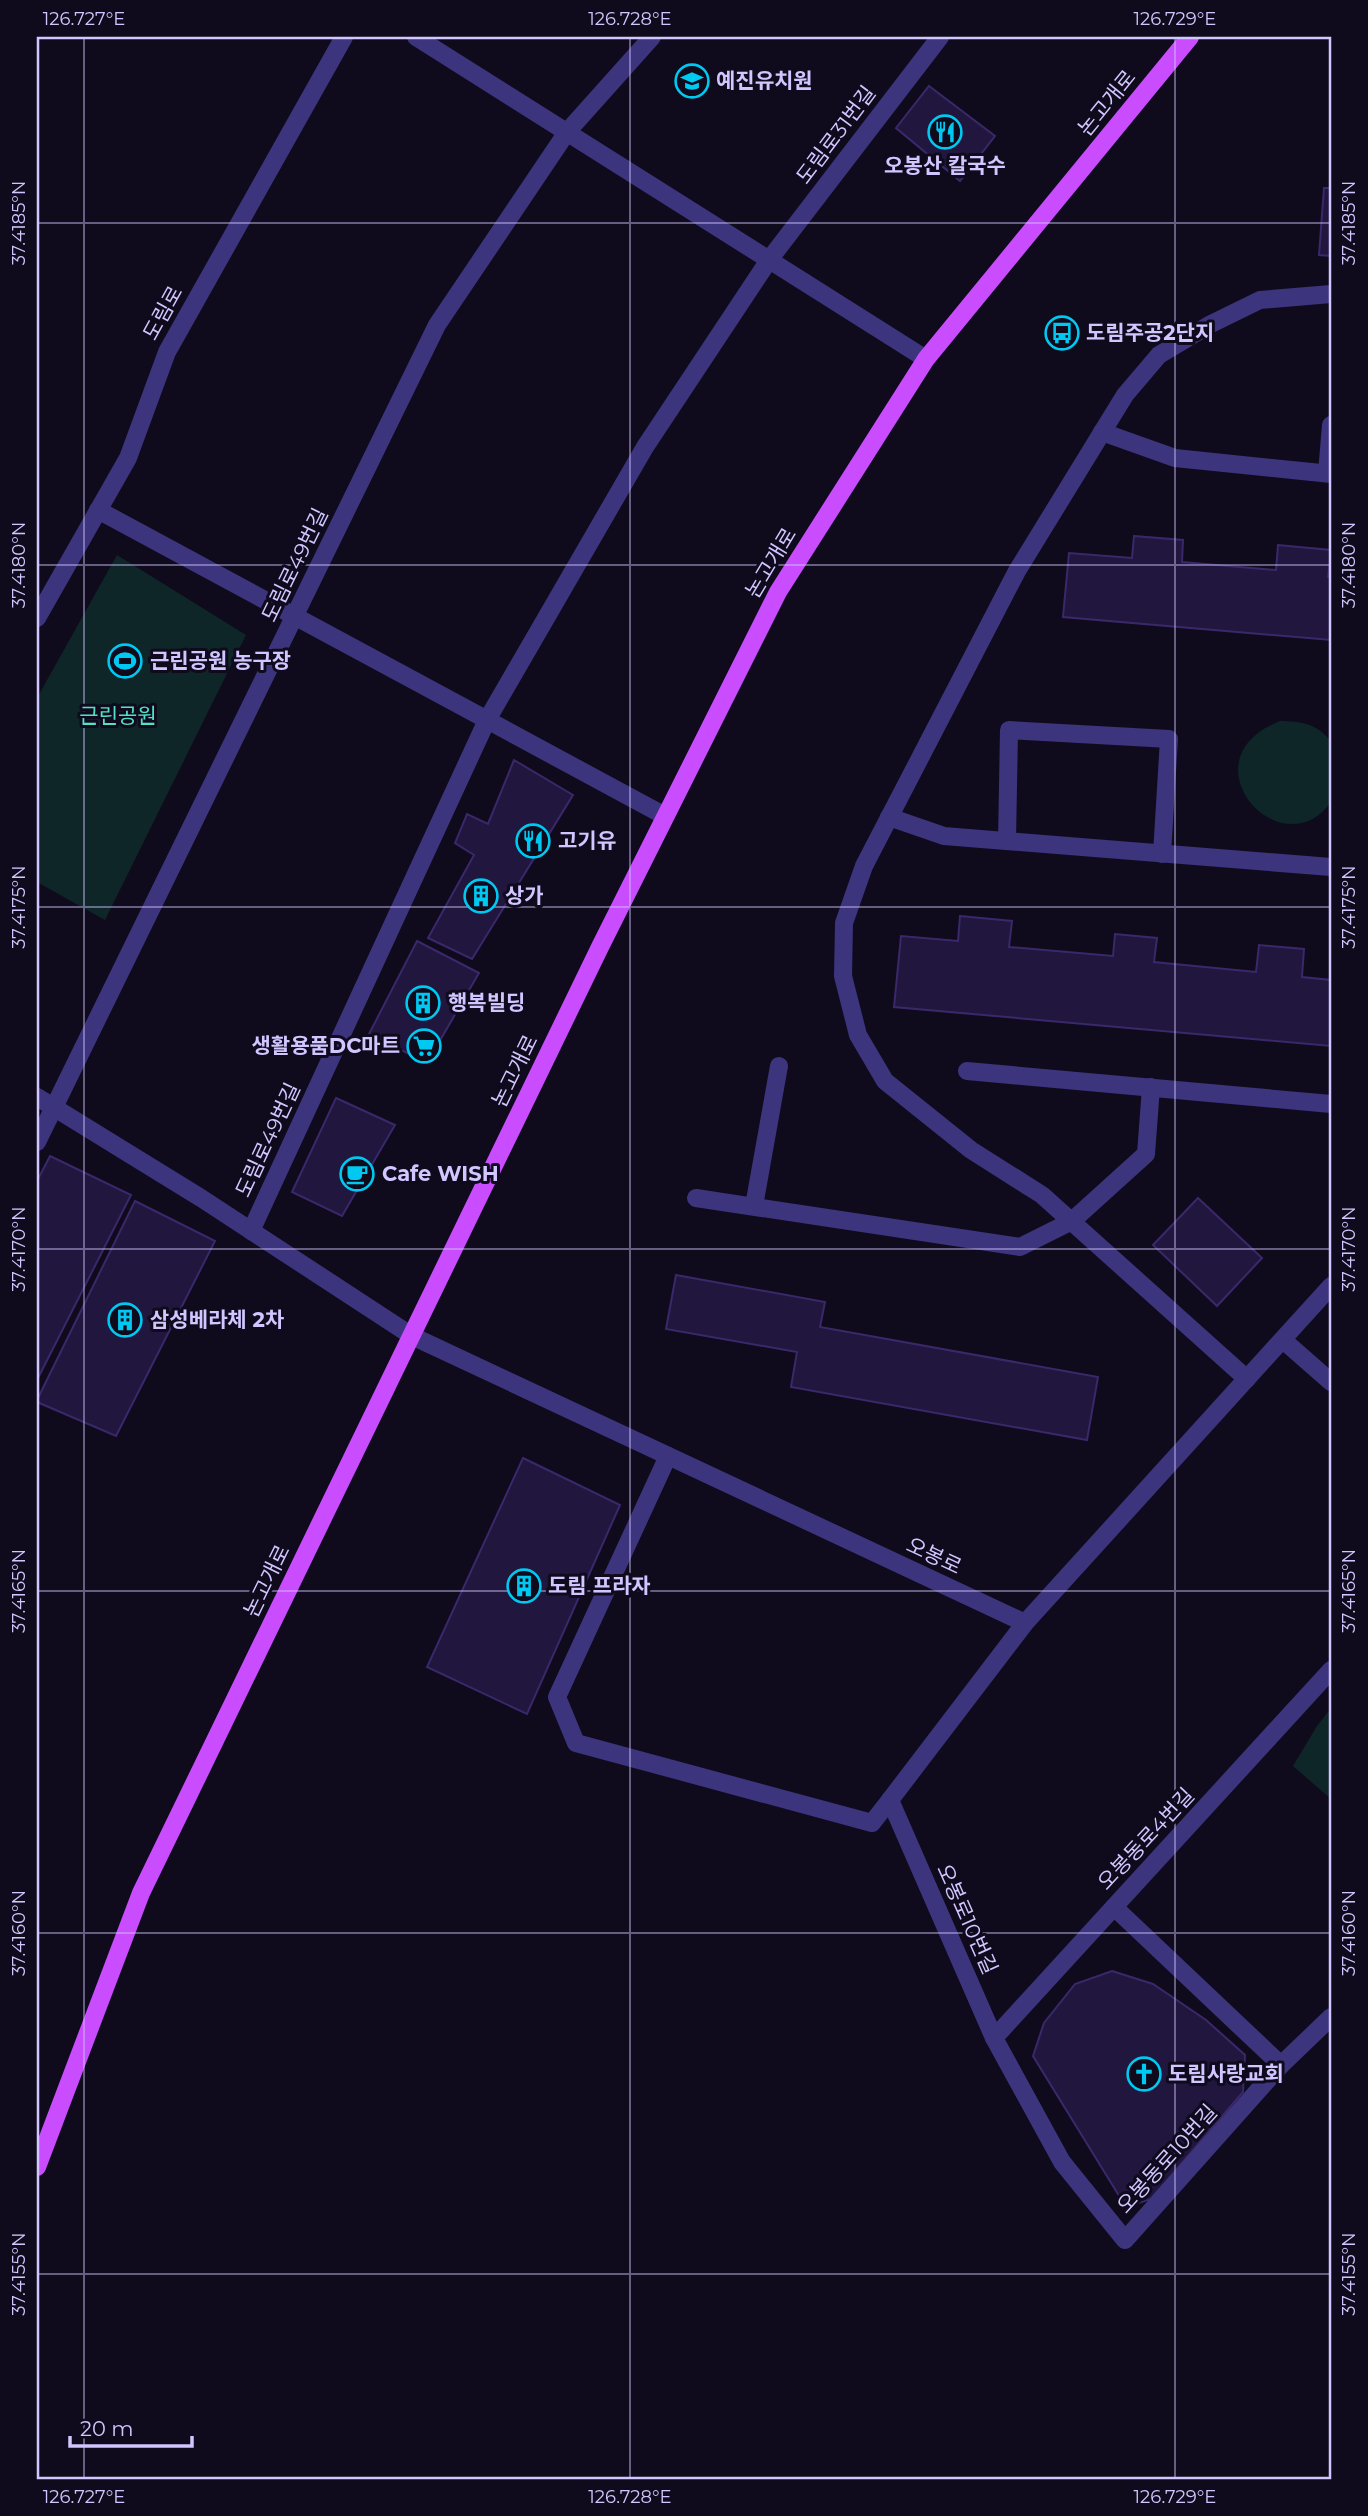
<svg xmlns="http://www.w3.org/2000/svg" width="1368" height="2516" viewBox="0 0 1368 2516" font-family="Montserrat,'Noto Sans KR',sans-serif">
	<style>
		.green { fill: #0e2627 }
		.building { fill: #21163e; stroke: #3a286b; stroke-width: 2 }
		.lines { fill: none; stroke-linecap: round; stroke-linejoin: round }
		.minor { stroke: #3c347d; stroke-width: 18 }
		.major { stroke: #c94dff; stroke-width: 18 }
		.ticks { fill: none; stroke: #d1c6ff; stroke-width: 2; stroke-opacity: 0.45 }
		.labels { text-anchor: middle; stroke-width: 6; stroke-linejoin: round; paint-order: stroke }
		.poi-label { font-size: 21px; font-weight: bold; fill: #d1c6ff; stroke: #0f0b1d; text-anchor: start }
		.street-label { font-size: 21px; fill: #d1c6ff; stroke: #0f0b1d }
		.park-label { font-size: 21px; fill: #50e1c7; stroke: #0f0b1d }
		.neatline { fill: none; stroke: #d1c6ff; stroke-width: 2.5 }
		.ticks-label { font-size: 18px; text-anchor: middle; fill: #d1c6ff }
	</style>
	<rect width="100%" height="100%" fill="#0f0b1d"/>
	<!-- green -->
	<g class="green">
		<polygon points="117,555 246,635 105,920 37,882 37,698"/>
		<path d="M1280 721C1300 721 1319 724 1331 742V802C1282 871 1181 760 1280 721Z"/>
		<polygon points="1331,1708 1331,1799 1293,1766 1317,1726"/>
	</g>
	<!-- building -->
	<g class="building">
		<polygon points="929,86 995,136 960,181 896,128"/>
		<polygon points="1324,188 1331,188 1331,256 1319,255"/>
		<polygon points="1134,536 1183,540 1182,562 1276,570 1278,545 1331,550 1328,577 1331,577 1331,640 1063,617 1069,553 1132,558"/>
		<polygon points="514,760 573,795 472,959 428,938 474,855 455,843 467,814 488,824"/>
		<polygon points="960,916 1012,921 1009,947 1113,956 1115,934 1157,938 1154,962 1256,972 1259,945 1304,949 1302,977 1331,980 1331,1046 894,1007 901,936 958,941"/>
		<polygon points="417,941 479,973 427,1063 369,1034"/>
		<polygon points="336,1098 395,1125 342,1216 292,1192"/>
		<polygon points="50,1156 131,1195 37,1380 37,1181"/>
		<polygon points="1198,1198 1262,1258 1217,1306 1153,1245"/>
		<polygon points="135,1201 215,1241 116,1436 37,1402 37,1400"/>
		<polygon points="676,1275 825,1302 820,1327 1098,1377 1087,1440 791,1387 797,1352 666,1329"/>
		<polygon points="523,1458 620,1505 527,1714 427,1667"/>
		<polygon points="1112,1971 1153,1984 1206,2020 1245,2055 1243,2092 1151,2199 1136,2204 1121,2199 1033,2056 1044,2023 1075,1984"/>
	</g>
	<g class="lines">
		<!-- minor -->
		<g class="minor">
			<polyline points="416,37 926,359"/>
			<polyline points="1102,432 1175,458 1331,474"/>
			<polyline points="1327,473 1331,425"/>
			<polyline points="98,510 665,816"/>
			<polyline points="37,618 128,458 167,352 344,37"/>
			<polyline points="889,817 944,836 1331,867"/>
			<polyline points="1007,841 1009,730 1169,739 1162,854"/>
			<polyline points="967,1071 1331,1104"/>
			<polyline points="37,1097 201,1198 412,1336 1025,1623 1331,1286"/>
			<polyline points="37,1142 437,325 567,132 652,37"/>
			<polyline points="696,1198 1020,1247 1072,1221 1146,1154 1151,1087"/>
			<polyline points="754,1206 779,1066"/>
			<polyline points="251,1231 487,720 645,447 769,260 940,37"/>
			<polyline points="1283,1340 1331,1382"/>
			<polyline points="1247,1379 1042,1195 971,1150 885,1081 858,1035 843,976 844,923 864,866 1017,571 1125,395 1159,355 1211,324 1260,300 1331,294"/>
			<polyline points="668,1456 557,1697 576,1743 872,1823 890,1800"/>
			<polyline points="1025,1623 890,1800 994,2038 1062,2162 1125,2240 1281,2065 1331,2017"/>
			<polyline points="1114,1907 1281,2065"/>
			<polyline points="994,2038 1331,1670"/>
		</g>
		<!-- major -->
		<polyline class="major" points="37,2167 141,1893 600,947 778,592 926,359 1190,37"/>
	</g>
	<!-- ticks -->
	<path class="ticks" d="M84 37V2479M630 37V2479M1175 37V2479M37 223H1331M37 565H1331M37 907H1331M37 1249H1331M37 1591H1331M37 1933H1331M37 2274H1331"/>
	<!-- icons -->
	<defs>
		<symbol id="school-ring" viewBox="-11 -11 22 22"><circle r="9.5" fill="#0f0b1d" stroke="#00c9f1" stroke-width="1.5"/><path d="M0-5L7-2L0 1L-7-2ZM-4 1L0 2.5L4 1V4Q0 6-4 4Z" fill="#00c9f1"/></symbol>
		<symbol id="restaurant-ring" viewBox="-11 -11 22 22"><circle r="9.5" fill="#0f0b1d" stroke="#00c9f1" stroke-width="1.5"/><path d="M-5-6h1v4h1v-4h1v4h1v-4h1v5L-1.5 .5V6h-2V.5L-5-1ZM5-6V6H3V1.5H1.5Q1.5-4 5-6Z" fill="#00c9f1"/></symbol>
		<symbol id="bus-ring" viewBox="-11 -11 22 22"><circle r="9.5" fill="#0f0b1d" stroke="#00c9f1" stroke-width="1.5"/><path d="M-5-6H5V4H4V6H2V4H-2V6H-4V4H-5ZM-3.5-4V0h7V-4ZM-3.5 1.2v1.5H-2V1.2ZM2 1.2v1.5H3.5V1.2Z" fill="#00c9f1"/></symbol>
		<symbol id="stadium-ring" viewBox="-11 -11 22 22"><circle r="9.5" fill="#0f0b1d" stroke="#00c9f1" stroke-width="1.5"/><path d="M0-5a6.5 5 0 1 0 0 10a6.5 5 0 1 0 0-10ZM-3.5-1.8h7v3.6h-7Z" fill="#00c9f1"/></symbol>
		<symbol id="building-ring" viewBox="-11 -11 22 22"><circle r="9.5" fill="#0f0b1d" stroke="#00c9f1" stroke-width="1.5"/><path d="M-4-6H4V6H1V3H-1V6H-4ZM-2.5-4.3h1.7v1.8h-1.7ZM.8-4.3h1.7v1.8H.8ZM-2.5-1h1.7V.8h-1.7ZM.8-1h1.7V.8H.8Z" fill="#00c9f1"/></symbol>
		<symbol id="supermarket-ring" viewBox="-11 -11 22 22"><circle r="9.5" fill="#0f0b1d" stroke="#00c9f1" stroke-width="1.5"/><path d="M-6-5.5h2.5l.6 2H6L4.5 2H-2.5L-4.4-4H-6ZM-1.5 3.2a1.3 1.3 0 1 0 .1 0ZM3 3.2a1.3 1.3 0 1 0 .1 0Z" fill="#00c9f1"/></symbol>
		<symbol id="cafe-ring" viewBox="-11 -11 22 22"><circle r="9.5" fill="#0f0b1d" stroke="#00c9f1" stroke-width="1.5"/><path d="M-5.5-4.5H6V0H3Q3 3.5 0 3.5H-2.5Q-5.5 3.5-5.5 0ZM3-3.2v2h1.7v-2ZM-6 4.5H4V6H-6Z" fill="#00c9f1"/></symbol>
		<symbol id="church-ring" viewBox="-11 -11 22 22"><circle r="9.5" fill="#0f0b1d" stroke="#00c9f1" stroke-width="1.5"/><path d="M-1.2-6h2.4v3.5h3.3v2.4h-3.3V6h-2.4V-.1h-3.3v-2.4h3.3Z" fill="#00c9f1"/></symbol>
	</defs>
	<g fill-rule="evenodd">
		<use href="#school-ring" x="673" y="62" width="38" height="38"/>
		<use href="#restaurant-ring" x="926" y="113" width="38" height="38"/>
		<use href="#bus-ring" x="1043" y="314" width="38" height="38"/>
		<use href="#stadium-ring" x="106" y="642" width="38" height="38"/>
		<use href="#restaurant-ring" x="514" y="822" width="38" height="38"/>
		<use href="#building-ring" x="462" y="877" width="38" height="38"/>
		<use href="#building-ring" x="404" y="984" width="38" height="38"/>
		<use href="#supermarket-ring" x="405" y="1027" width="38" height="38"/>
		<use href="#cafe-ring" x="338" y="1155" width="38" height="38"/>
		<use href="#building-ring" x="106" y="1301" width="38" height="38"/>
		<use href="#building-ring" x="505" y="1567" width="38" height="38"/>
		<use href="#church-ring" x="1125" y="2055" width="38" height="38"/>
	</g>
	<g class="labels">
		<!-- poi labels -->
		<g class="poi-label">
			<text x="716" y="88">예진유치원</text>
			<text x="945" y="173" text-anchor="middle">오봉산 칼국수</text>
			<text x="1086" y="340">도림주공2단지</text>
			<text x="150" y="668">근린공원 농구장</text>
			<text x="558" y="848">고기유</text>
			<text x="505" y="903">상가</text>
			<text x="448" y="1010">행복빌딩</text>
			<text x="400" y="1053" text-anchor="end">생활용품DC마트</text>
			<text x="382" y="1181">Cafe WISH</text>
			<text x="150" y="1327">삼성베라체 2차</text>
			<text x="548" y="1593">도림 프라자</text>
			<text x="1168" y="2081">도림사랑교회</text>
		</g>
		<!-- street labels -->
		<g class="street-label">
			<text transform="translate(1107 103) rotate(-51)" y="7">논고개로</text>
			<text transform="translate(836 135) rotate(-53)" y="7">도림로31번길</text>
			<text transform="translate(163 313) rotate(-61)" y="7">도림로</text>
			<text transform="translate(771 563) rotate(-59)" y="7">논고개로</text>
			<text transform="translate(295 565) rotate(-64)" y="7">도림로49번길</text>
			<text transform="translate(515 1071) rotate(-64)" y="7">논고개로</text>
			<text transform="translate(268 1140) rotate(-65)" y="7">도림로49번길</text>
			<text transform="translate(934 1556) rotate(25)" y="7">오봉로</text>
			<text transform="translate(267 1581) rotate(-64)" y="7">논고개로</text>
			<text transform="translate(1146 1839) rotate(-47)" y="7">오봉동로4번길</text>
			<text transform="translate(967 1919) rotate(66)" y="7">오봉로10번길</text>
			<text transform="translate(1167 2159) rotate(-48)" y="7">오봉동로10번길</text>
		</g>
		<!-- park labels -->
		<g class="park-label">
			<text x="118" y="723">근린공원</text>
		</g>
	</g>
	<!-- border -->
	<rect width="1368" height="2516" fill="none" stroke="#0f0b1d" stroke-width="77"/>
	<!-- scale -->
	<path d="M70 2436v10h122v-10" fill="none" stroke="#d1c6ff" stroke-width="3.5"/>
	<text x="80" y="2436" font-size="21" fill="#d1c6ff" stroke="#0f0b1d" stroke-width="5" paint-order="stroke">20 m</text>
	<rect x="38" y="38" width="1292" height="2440" class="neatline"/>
	<g class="ticks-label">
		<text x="84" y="25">126.727°E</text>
		<text x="630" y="25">126.728°E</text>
		<text x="1175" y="25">126.729°E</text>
		<text transform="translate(19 223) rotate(-90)" y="6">37.4185°N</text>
		<text transform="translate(1349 223) rotate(-90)" y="6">37.4185°N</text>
		<text transform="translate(19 565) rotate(-90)" y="6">37.4180°N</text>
		<text transform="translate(1349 565) rotate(-90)" y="6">37.4180°N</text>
		<text transform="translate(19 907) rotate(-90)" y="6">37.4175°N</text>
		<text transform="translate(1349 907) rotate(-90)" y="6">37.4175°N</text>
		<text transform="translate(19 1249) rotate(-90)" y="6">37.4170°N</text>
		<text transform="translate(1349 1249) rotate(-90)" y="6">37.4170°N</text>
		<text transform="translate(19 1591) rotate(-90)" y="6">37.4165°N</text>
		<text transform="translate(1349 1591) rotate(-90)" y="6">37.4165°N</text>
		<text transform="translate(19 1933) rotate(-90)" y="6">37.4160°N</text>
		<text transform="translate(1349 1933) rotate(-90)" y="6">37.4160°N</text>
		<text transform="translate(19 2274) rotate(-90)" y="6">37.4155°N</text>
		<text transform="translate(1349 2274) rotate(-90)" y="6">37.4155°N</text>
		<text x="84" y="2503">126.727°E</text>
		<text x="630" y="2503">126.728°E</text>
		<text x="1175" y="2503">126.729°E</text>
	</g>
</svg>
